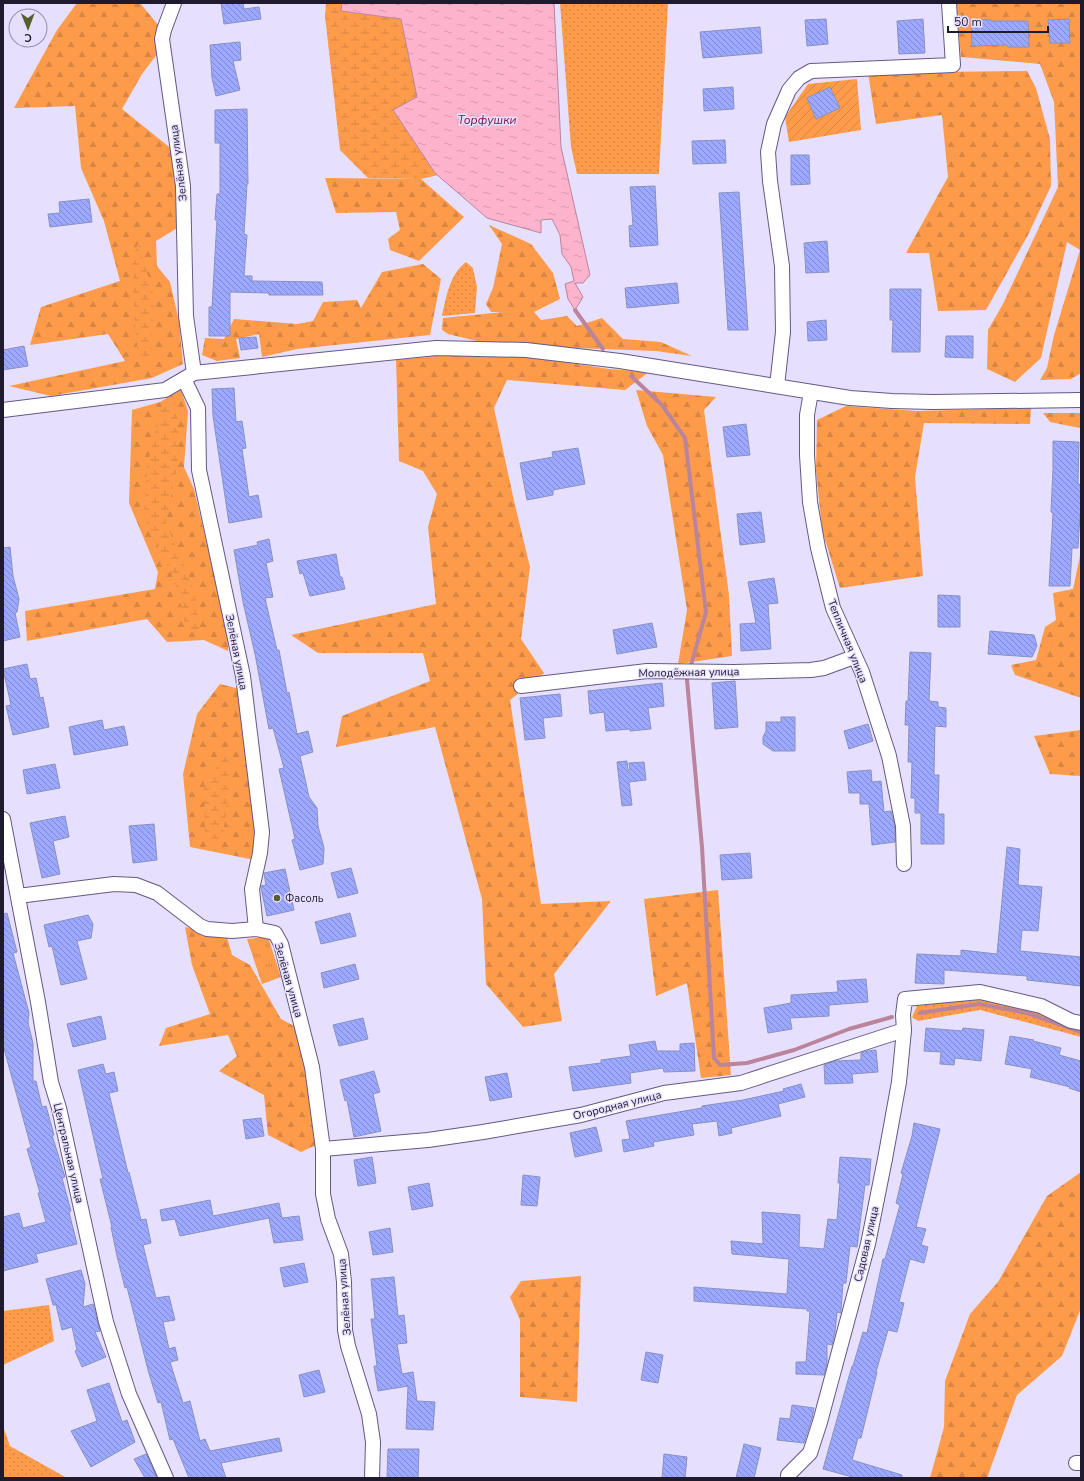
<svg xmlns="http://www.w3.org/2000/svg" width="1084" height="1481" viewBox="0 0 1084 1481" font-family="'Nunito Sans',sans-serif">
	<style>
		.grass { fill: url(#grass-dots) }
		.forest { fill: url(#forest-firs) }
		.wetland { fill: url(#wetland-marsh) }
		.park { fill: url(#park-tufts) }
		.garden { fill: url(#garden-furrows) }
		.water { fill: url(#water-ripples); stroke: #ba859c }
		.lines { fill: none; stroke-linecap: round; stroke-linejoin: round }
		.stream { stroke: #ba859c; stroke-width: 4 }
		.building { fill: url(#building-back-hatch); stroke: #8891c0 }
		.minor-casing { stroke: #655885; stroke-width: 16 }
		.minor { stroke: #fff; stroke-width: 14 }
		.poi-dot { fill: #565e2c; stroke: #e7dffe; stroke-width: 1.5 }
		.labels { text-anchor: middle; stroke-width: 3; stroke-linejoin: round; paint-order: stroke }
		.street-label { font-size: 11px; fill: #1f1a2d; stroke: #e7dffe }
		.poi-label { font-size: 11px; fill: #1f1a2d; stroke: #e7dffe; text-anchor: start }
		.water-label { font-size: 12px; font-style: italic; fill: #80164a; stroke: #e7dffe }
	</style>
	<defs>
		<pattern id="grass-dots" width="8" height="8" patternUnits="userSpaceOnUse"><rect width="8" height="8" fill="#fd9b4b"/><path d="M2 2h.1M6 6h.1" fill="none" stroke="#d88542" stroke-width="1.8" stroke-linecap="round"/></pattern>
		<pattern id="forest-firs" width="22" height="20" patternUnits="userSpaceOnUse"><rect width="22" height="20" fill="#fd9b4b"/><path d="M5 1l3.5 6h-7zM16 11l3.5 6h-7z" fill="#d88542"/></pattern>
		<pattern id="wetland-marsh" width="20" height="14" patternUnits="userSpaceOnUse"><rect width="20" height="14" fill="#fd9b4b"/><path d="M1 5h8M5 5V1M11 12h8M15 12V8" fill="none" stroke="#d88542"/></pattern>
		<pattern id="park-tufts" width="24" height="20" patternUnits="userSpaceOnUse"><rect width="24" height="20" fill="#fd9b4b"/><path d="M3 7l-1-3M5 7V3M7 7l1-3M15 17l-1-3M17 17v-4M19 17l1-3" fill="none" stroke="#d88542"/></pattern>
		<pattern id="garden-furrows" width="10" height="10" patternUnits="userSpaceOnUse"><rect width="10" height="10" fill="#fd9b4b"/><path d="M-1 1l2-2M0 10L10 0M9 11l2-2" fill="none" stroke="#d88542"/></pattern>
		<pattern id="water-ripples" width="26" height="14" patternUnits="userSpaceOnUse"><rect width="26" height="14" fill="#fdb3cc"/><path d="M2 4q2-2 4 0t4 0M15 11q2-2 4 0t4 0" fill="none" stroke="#d899b0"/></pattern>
		<pattern id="building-back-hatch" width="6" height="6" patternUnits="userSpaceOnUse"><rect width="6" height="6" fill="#9da9fe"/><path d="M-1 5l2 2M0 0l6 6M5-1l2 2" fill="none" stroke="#7f89ce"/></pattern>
	</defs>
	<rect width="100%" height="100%" fill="#e7dffe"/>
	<!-- grass -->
	<g class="grass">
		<polygon points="560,3 668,3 659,174 577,174 571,147"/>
		<path d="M466 262 473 268 477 287 475 313 442 316C446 297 450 274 466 262Z"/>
		<polygon points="975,999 1013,1004 1049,1015 1081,1027 1081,1037 980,1010 918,1021 912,1017 917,1006"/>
		<polygon points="49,1305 54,1341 3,1365 3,1311"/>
		<polygon points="3,1426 10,1446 67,1478 3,1478"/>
	</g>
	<!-- forest -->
	<g class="forest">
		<polygon points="77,3 140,3 159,26 158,53 142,74 122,109 173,150 179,227 156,241 157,266 170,282 179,321 183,364 152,378 51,396 9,386 125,361 108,334 30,345 41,307 120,281 104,221 81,168 75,106 14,108 57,30"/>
		<polygon points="956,3 1081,3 1081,373 1071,379 1040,380 1047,368 1054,335 1080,250 1067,242 1041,358 1015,382 987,369 988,330 1003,304 1058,187 1054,102 1040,64 961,57"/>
		<polygon points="1027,71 1036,88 1050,139 1051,186 1028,235 986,310 938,311 929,253 906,253 948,177 942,115 876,124 868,73"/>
		<polygon points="325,178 421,179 464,217 419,261 390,250 388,239 400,230 396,212 336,213"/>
		<polygon points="489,225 531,244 553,273 560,299 534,312 541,320 567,316 577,326 602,318 623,339 661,342 692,356 656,351 493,345 448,334 442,330 443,318 504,312 491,312 486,304 493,288 502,244"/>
		<polygon points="423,264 441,279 430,335 297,349 262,357 259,334 236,339 240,358 217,361 202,355 205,338 224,339 234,319 297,324 313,321 323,302 357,300 361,308 382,272"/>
		<polygon points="437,356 525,356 609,369 649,372 625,390 507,380 494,408 514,501 530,567 521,639 544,673 510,700 541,904 611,901 554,974 562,1021 523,1027 486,984 482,899 435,727 336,747 342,716 430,681 423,653 318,653 291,635 436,604 428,527 437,494 423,471 399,461 396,360"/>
		<polygon points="181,390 188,411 184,467 194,489 229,638 228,651 204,640 167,642 147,619 27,641 25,611 155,589 158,572 129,503 132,410 160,402"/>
		<polygon points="636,390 716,397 704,410 729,595 732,656 678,664 687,610 663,455 647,426"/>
		<polygon points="846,406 917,411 1031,408 1030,424 924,423 915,477 923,576 840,588 822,530 816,470 817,420"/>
		<polygon points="1043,413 1081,413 1081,466 1080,428 1050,422"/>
		<polygon points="1081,551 1081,698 1015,675 1011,665 1036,660 1045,627 1056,620 1053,593 1073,589"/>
		<polygon points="220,684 240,689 256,827 255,860 190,847 183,774 197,714"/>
		<polygon points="1081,730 1081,776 1050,774 1034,736"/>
		<polygon points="718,890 731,1075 701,1078 687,983 656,996 644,899"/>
		<polygon points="185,927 227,937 232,955 250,965 281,1019 296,1027 305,1061 316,1145 301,1152 268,1135 264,1095 219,1071 237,1056 228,1035 159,1046 166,1028 210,1014 192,965"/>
		<polygon points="1081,1172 1081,1308 1062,1356 1017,1395 987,1478 930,1478 944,1427 945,1381 970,1314 998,1282 1047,1196"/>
		<polygon points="581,1276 577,1402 520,1397 520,1320 510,1297 521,1281"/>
	</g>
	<!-- wetland -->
	<g class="wetland">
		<polygon points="326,3 342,3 341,11 401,19 417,97 394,110 438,175 421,179 368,178 340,150 325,16"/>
		<polygon points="138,243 154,296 151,359 138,353 135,326 132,261"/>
		<polygon points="177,404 179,457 166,523 194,589 200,634 187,631 174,579 144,517 147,465 162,406"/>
		<polygon points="228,753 230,785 222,841 205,837 204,783"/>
	</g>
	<!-- park -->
	<polygon class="park" points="268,937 281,977 262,984 247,939"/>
	<!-- garden -->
	<polygon class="garden" points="857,79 861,130 789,142 785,117 808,84"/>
	<!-- water -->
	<polygon class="water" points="342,3 554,3 561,147 590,275 583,283 575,283 583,297 575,310 568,299 565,284 574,281 571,267 562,254 560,235 552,219 541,220 541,233 487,218 435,173 393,110 417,97 401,19 341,11"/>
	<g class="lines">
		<!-- stream -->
		<g class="stream">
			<polyline points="575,310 603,349"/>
			<polyline points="631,376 662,405 685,438 706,612 691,665"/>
			<polyline points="687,680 702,847 714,1058 720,1065 747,1063 794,1050 849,1029 892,1017"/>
			<polyline points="920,1013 979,1004 1027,1013 1081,1032"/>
		</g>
	</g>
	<!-- building -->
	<g class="building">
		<polygon points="221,3 243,3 244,9 259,7 261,19 224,24"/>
		<polygon points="826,19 828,44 807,46 805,20"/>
		<polygon points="923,19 925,53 899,54 897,21"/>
		<polygon points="971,19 991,20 991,21 1028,21 1029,47 1008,47 1007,45 972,46"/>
		<polygon points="1069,19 1070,43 1050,43 1048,20"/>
		<polygon points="760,27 762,53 703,58 700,32"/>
		<polygon points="240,42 241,60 233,61 240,90 216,96 212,78 210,45"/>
		<polygon points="733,87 734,109 704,111 703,89"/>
		<polygon points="830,87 840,108 816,119 807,98"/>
		<polygon points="247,109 248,184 247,184 244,234 247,235 244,276 252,276 252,281 322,282 323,295 269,295 269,293 230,292 230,336 209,336 209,307 212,307 217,220 215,220 217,194 220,194 220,143 215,143 215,110"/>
		<polygon points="725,140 726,163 693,164 692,141"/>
		<polygon points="791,155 809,155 810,184 791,185"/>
		<polygon points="655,186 658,245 630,247 629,226 633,225 630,187"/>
		<polygon points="739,192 748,330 728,330 719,193"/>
		<polygon points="89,199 92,222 50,227 48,214 60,213 59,202"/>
		<polygon points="827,241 829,272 806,273 804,243"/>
		<polygon points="677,283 679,303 627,308 625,288"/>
		<polygon points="890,289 921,289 920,352 892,352 893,320 890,320"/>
		<polygon points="826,320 827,340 808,341 807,322"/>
		<polygon points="946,336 973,336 973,358 945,357"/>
		<polygon points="256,337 258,348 241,350 239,338"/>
		<polygon points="24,346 28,366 3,370 3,350"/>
		<polygon points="234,388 236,422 242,421 246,448 242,449 249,497 258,495 262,517 229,523 213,416 212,389"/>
		<polygon points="746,424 750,455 727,457 723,427"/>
		<polygon points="1053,441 1079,442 1078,483 1081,486 1081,514 1080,514 1078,548 1072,548 1070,586 1049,586 1053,513 1051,512 1053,469"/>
		<polygon points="578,448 585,484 553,490 553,495 527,500 520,463 553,457 552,452"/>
		<polygon points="761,512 765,542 740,545 737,514"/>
		<polygon points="269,539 273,561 266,563 273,597 265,598 277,650 279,650 287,693 289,692 297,734 308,731 313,752 300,756 309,797 317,808 318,826 324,848 323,864 300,870 292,840 295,839 279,769 284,768 273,728 269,729 255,654 243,602 234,550 258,545 257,542"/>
		<polygon points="10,547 13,576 19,599 17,612 15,613 20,637 3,641 3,548"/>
		<polygon points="336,554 340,577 342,577 345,589 310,596 303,573 300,574 297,561"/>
		<polygon points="774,578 778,603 768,604 771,649 741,651 740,624 756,623 748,582"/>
		<polygon points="938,595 960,596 960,627 938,627"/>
		<polygon points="652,623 657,647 617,654 613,630"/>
		<polygon points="990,631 1034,635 1037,646 1032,657 988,654"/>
		<polygon points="910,652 931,653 929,701 938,702 938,707 946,708 946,727 935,726 934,775 939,775 938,814 944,814 944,844 921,844 921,813 915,813 915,798 911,798 912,762 908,762 909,725 905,725 906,701 908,701"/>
		<polygon points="27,664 30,679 36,678 40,698 43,697 49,727 13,735 6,706 11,705 3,669"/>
		<polygon points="735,681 738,727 715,729 712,683"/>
		<polygon points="662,683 664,706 648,708 651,729 630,731 630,729 606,731 604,712 590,714 588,691"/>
		<polygon points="560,694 562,716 543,718 545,738 525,740 520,698"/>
		<polygon points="781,717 795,717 795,751 773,751 763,744 763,737 766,731 766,722 781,722"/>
		<polygon points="102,720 104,730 124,726 128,745 74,755 69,727"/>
		<polygon points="868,724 873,741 849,749 844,731"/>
		<polygon points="627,761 628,770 630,770 629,763 644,762 646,780 629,782 632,805 622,806 617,762"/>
		<polygon points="55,764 60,788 27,794 23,770"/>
		<polygon points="871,770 872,782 881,781 884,812 891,811 895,827 895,842 872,845 869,804 860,804 860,793 849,793 847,772"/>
		<polygon points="65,816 69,837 53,841 60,874 42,878 30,823"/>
		<polygon points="154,824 157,860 133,863 129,826"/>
		<polygon points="1007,847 1020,849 1018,885 1042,887 1038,931 1022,930 1020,951 1081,957 1081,986 1027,980 1027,976 944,970 944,984 915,983 917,954 961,956 961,950 997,954"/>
		<polygon points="750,853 752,878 722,880 720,855"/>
		<polygon points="351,868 358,893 338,898 331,873"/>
		<polygon points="285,869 294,910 267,916 261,888 261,886 266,885 264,873"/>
		<polygon points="7,913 17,952 13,953 29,1013 28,1023 33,1043 33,1081 36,1081 42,1107 46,1106 54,1135 52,1135 65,1177 62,1178 71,1211 69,1212 77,1244 36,1254 38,1262 3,1271 3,1217 19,1213 23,1228 46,1222 38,1193 40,1193 27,1149 31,1147 3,1045 3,914"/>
		<polygon points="350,913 356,936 321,944 315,922"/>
		<polygon points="88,915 93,924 91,938 77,941 87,979 61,985 52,946 49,947 44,925"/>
		<polygon points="355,964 359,979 324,988 321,973"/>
		<polygon points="866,979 868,1002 829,1005 829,1016 790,1018 792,1029 768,1033 764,1008 791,1003 791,995 838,992 837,981"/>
		<polygon points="101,1016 106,1039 73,1047 67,1024"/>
		<polygon points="363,1018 368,1039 339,1046 333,1025"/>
		<polygon points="926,1028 962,1031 963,1028 984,1030 981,1061 955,1058 954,1065 940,1064 941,1052 924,1051"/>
		<polygon points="1010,1036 1034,1040 1033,1041 1061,1048 1059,1055 1081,1061 1081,1092 1069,1088 1070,1087 1030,1077 1032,1069 1005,1064"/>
		<polygon points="655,1041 657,1051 680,1051 680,1044 694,1043 695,1071 664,1072 663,1068 630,1073 631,1083 573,1091 569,1067 601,1063 601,1060 631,1056 629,1045"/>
		<polygon points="876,1050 878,1072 852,1074 853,1083 825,1084 824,1065 835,1061 861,1060 861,1053 868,1051"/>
		<polygon points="103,1064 106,1074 114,1072 118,1091 109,1093 128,1173 129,1172 141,1220 146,1219 151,1243 143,1245 156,1298 169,1296 175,1320 163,1322 169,1349 175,1347 178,1360 170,1362 183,1403 190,1401 200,1441 205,1439 210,1451 279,1438 282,1451 221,1463 226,1478 189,1478 173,1439 170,1440 161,1402 158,1403 148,1370 127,1287 125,1288 117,1256 111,1227 112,1227 100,1179 103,1179 78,1070"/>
		<polygon points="374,1071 380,1092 373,1094 381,1131 354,1137 347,1100 345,1101 340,1080"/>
		<polygon points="507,1073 512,1097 490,1101 485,1077"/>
		<polygon points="801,1084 805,1097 778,1104 781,1116 731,1128 732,1133 719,1136 717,1121 692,1124 694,1135 653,1142 654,1146 624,1152 622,1140 630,1139 626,1121 702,1108 702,1106 743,1100 784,1091 783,1089"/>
		<polygon points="261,1118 264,1136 246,1139 243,1120"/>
		<polygon points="914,1123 940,1129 916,1227 926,1229 921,1245 928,1247 924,1263 910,1259 899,1302 904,1303 897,1332 888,1330 876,1372 877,1372 861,1438 858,1438 852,1460 902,1475 902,1478 856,1478 823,1469 852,1366 853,1366 863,1332 867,1333 883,1259 885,1259 900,1205 896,1203 903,1174 901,1173 912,1136"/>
		<polygon points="596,1127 602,1151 575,1157 570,1133"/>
		<polygon points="372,1157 376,1183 358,1186 354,1160"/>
		<polygon points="840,1157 871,1159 869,1185 865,1185 857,1247 850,1246 846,1283 843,1283 841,1311 841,1313 837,1312 835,1332 832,1345 827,1344 827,1364 824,1375 796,1374 796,1362 806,1362 810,1311 807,1311 807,1309 694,1301 694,1287 787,1294 789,1259 732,1254 731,1241 763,1244 762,1212 800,1215 799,1247 824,1249 828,1219 837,1220 840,1183 838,1183"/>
		<polygon points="523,1175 540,1177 537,1206 521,1205"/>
		<polygon points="429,1183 433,1206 412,1210 408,1187"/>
		<polygon points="210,1200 213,1216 279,1203 282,1218 299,1216 303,1240 274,1243 269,1218 180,1236 175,1219 162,1221 160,1210"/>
		<polygon points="390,1228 393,1252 373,1255 369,1232"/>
		<polygon points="304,1263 308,1282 284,1287 280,1268"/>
		<polygon points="81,1270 85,1284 83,1307 93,1304 100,1331 95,1332 106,1357 82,1367 75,1351 77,1350 72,1327 62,1330 56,1305 53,1305 46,1279"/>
		<polygon points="394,1277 398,1316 404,1315 407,1343 397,1344 402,1374 413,1372 417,1401 435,1402 433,1430 406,1429 408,1386 378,1391 374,1366 377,1366 371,1319 375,1319 371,1279"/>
		<polygon points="646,1352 663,1355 658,1383 641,1380"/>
		<polygon points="319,1370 325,1392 304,1397 299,1375"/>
		<polygon points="109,1383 122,1422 127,1420 135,1442 91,1467 71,1431 97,1421 87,1390"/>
		<polygon points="792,1405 814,1408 812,1418 804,1443 777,1440 780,1418 790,1419"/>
		<polygon points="744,1444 761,1448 754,1478 736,1478"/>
		<polygon points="388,1449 419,1449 418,1478 387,1478"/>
		<polygon points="146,1454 148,1458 157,1478 145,1478 134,1459"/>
		<polygon points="664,1454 687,1457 685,1478 662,1478"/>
	</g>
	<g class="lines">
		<defs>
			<g id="minor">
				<polyline points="174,3 164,30 162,39 183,186 186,316 194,373"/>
				<polyline points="184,379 198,408 199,470 243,676 262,832 260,853 252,889 256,929"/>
				<polyline points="777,386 783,332 782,266 770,181 768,152 774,124 789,90 799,78 811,71 953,65 949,3"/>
				<polyline points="811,392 807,415 807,455 810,502 818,548 833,608 862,672 889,756 903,826 904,864"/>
				<polyline points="3,410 165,390 194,373 436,348 526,350 620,361 850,398 892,401 933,402 1081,400"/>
				<polyline points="521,686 647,671 734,672 811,670 824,668 854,657"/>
				<polyline points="3,819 38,1002 51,1082 59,1108 106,1322 129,1394 166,1478"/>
				<polyline points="18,896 114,884 136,885 157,893 200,926 207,929 232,931 256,929 275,933 281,944 312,1067 323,1149 323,1194 328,1219 341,1254 344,1282 345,1330 348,1346 369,1414 373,1442 372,1478"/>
				<polyline points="323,1149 428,1140 483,1132 581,1115 664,1093 741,1083 904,1030"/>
				<polyline points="1076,1463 1081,1463"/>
				<polyline points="788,1478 788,1475 810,1453 820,1422 868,1244 885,1159 899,1082 904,1030 903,1015 905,999 980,992 1041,1006 1071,1021 1081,1023"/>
			</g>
		</defs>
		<!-- minor casing -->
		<use href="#minor" class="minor-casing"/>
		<!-- minor -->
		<use href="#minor" class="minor"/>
	</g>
	<!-- markers -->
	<circle class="poi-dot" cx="277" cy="898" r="4"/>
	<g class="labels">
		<!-- street labels -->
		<g class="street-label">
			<text transform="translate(178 163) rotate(-97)" y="4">Зелёная улица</text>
			<text transform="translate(848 641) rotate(68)" y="4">Тепличная улица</text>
			<text transform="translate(237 652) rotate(79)" y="4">Зелёная улица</text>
			<text transform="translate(689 672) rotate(-1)" y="4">Молодёжная улица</text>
			<text transform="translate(289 980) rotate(74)" y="4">Зелёная улица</text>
			<text transform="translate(617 1105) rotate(-14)" y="4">Огородная улица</text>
			<text transform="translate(69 1153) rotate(77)" y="4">Центральная улица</text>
			<text transform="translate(866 1244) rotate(-77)" y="4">Садовая улица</text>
			<text transform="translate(344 1297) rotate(-94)" y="4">Зелёная улица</text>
		</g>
		<!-- poi labels -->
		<g class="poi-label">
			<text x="285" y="902">Фасоль</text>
		</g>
		<!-- water labels -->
		<g class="water-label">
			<text x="487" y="124">Торфушки</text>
		</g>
	</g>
	<!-- border -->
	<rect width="1084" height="1481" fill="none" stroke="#1f1a2d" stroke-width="8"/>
	<!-- north arrow -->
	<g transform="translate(28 28) rotate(179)"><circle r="19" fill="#e7dffe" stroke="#9790aa"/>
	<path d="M0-3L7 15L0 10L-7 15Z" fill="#565e2c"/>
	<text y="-6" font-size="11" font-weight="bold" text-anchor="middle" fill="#1f1a2d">С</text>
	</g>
	<!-- scale -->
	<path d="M948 26v6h100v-6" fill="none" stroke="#1f1a2d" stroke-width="2"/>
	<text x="954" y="26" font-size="12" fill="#1f1a2d" stroke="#e7dffe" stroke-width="3" paint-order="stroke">50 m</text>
</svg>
